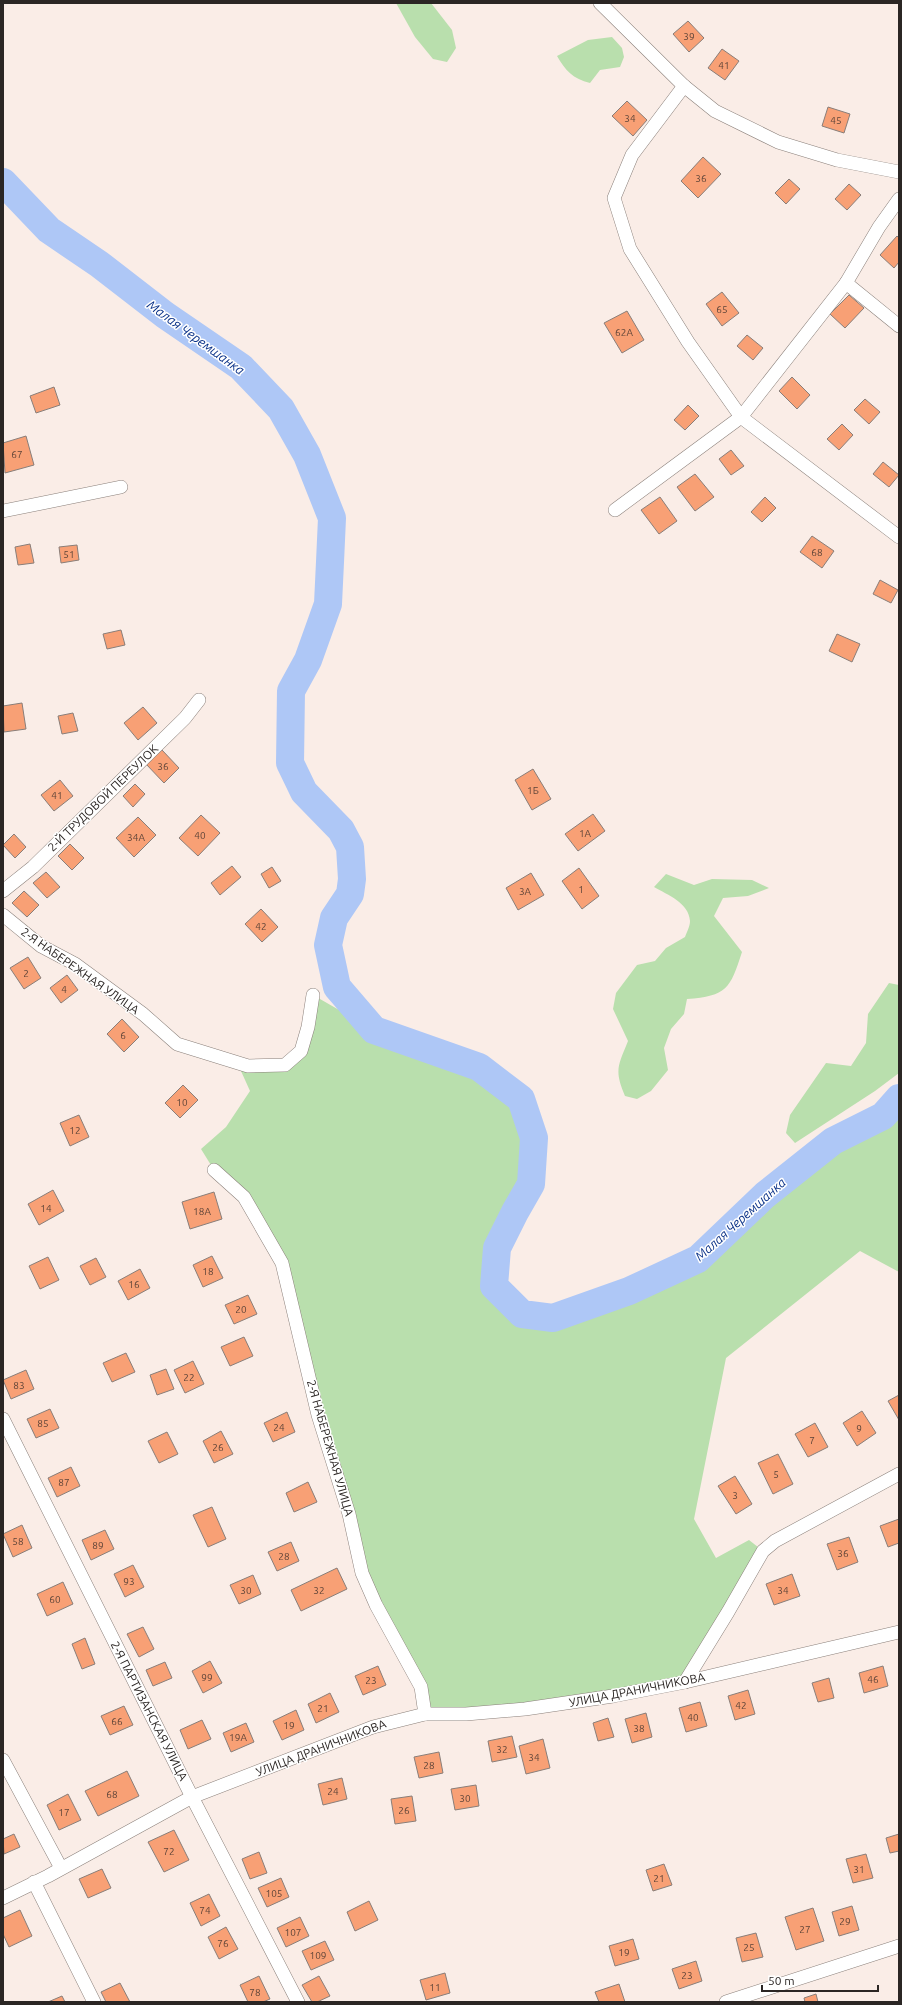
<svg xmlns="http://www.w3.org/2000/svg" width="902" height="2005" viewBox="0 0 902 2005" font-family="Ubuntu,sans-serif">
	<style>
		.green { fill: #b9dfad }
		.lines { fill: none; stroke-linecap: round; stroke-linejoin: round }
		.river { stroke: #aec7f6; stroke-width: 28 }
		.building { fill: #f8a075; stroke: #897e79 }
		.minor-casing { stroke: #8b807b; stroke-width: 14 }
		.minor { stroke: #fff; stroke-width: 13 }
		.labels { text-anchor: middle; stroke-width: 3; stroke-linejoin: round; paint-order: stroke }
		.number-label { font-size: 10px; fill: #5e4438 }
		.street-label { font-size: 12px; fill: #2b2624; stroke: #fff }
		.water-label { font-size: 13px; font-style: italic; fill: #0b3288; stroke: #fff }
	</style>
	<rect width="100%" height="100%" fill="#faede7"/>
	<!-- green -->
	<g class="green">
		<polygon points="396,3 431,3 452,30 456,48 447,62 433,59 415,37"/>
		<path d="M612 37 622 48 624 57 620 67 600 70 590 83C573 79 565 70 557 56L588 40Z"/>
		<path d="M666 874 694 885 712 879 752 880 769 888 748 896 723 898 714 916 742 952C730 989 727 996 687 999L684 1014 671 1029 664 1048 668 1070 651 1091 637 1099 625 1096C614 1070 618 1066 628 1041L613 1009 616 993 637 965 655 961 666 948 685 937C687 932 690 926 690 921 689 903 668 895 654 887Z"/>
		<polygon points="889,983 899,985 899,1073 875,1091 795,1143 786,1133 790,1115 826,1063 851,1066 866,1043 868,1014"/>
		<polygon points="313,995 374,1030 479,1067 521,1099 534,1138 531,1184 515,1212 496,1262 494,1286 522,1314 553,1318 629,1291 698,1259 765,1195 833,1141 883,1116 899,1098 899,1272 860,1251 726,1358 694,1519 716,1558 749,1540 763,1551 685,1682 602,1697 425,1714 421,1687 376,1605 282,1263 244,1197 214,1170 201,1149 226,1127 250,1091 241,1071 285,1065 301,1051"/>
	</g>
	<g class="lines">
		<!-- river -->
		<polyline class="river" points="3,182 49,230 99,264 165,315 241,367 281,409 307,455 332,518 330,562 328,604 308,660 291,691 290,763 304,792 341,830 350,847 352,879 350,894 334,918 328,945 337,987 374,1030 479,1067 521,1099 534,1138 531,1184 515,1212 497,1248 494,1286 522,1314 553,1318 629,1291 698,1259 765,1195 833,1141 883,1116 899,1098"/>
	</g>
	<!-- building -->
	<g class="building">
		<polygon points="688,21 704,38 689,52 673,34"/>
		<polygon points="722,49 739,61 725,80 708,68"/>
		<polygon points="627,101 647,120 633,136 612,116"/>
		<polygon points="828,107 850,114 844,133 822,126"/>
		<polygon points="703,157 721,174 698,198 681,181"/>
		<polygon points="789,179 800,189 786,204 775,193"/>
		<polygon points="849,184 861,195 847,210 835,199"/>
		<polygon points="897,236 899,238 899,262 894,268 880,255"/>
		<polygon points="722,292 739,313 722,326 706,304"/>
		<polygon points="849,295 864,308 845,328 830,314"/>
		<polygon points="627,311 644,340 622,353 604,323"/>
		<polygon points="747,335 763,348 753,360 737,346"/>
		<polygon points="792,377 810,395 797,409 779,391"/>
		<polygon points="54,387 60,405 36,413 30,396"/>
		<polygon points="865,399 880,412 869,424 854,410"/>
		<polygon points="688,405 699,416 685,430 674,420"/>
		<polygon points="842,424 853,435 839,450 827,439"/>
		<polygon points="26,436 34,465 5,473 3,443"/>
		<polygon points="731,450 744,466 731,475 719,459"/>
		<polygon points="883,462 899,475 889,487 873,474"/>
		<polygon points="695,474 714,497 695,511 677,487"/>
		<polygon points="660,497 677,521 659,534 641,510"/>
		<polygon points="765,497 776,508 762,522 751,512"/>
		<polygon points="812,536 834,551 822,568 800,552"/>
		<polygon points="30,544 34,563 18,565 15,547"/>
		<polygon points="77,545 79,560 61,563 59,547"/>
		<polygon points="880,580 898,590 891,603 873,594"/>
		<polygon points="121,630 125,645 107,649 103,634"/>
		<polygon points="837,634 860,644 852,662 829,651"/>
		<polygon points="22,703 26,729 4,732 3,706"/>
		<polygon points="143,707 157,723 138,740 124,723"/>
		<polygon points="73,713 78,731 62,734 58,716"/>
		<polygon points="162,750 179,768 164,783 146,764"/>
		<polygon points="533,769 551,799 532,810 515,780"/>
		<polygon points="60,780 73,796 54,811 41,795"/>
		<polygon points="135,784 145,794 133,807 123,796"/>
		<polygon points="593,814 605,831 578,851 565,834"/>
		<polygon points="201,815 220,833 198,856 179,838"/>
		<polygon points="138,817 156,835 134,857 116,838"/>
		<polygon points="14,834 26,847 15,858 3,845"/>
		<polygon points="70,844 84,858 72,870 58,856"/>
		<polygon points="232,866 241,877 220,895 211,883"/>
		<polygon points="272,867 281,881 269,888 261,874"/>
		<polygon points="579,868 599,896 582,909 562,881"/>
		<polygon points="46,872 60,887 47,898 33,883"/>
		<polygon points="531,873 544,895 518,910 506,888"/>
		<polygon points="24,891 39,905 27,917 12,903"/>
		<polygon points="261,909 278,927 262,942 245,924"/>
		<polygon points="28,957 41,978 24,989 10,968"/>
		<polygon points="67,975 78,990 61,1003 50,988"/>
		<polygon points="122,1019 139,1037 124,1052 107,1034"/>
		<polygon points="183,1085 198,1100 180,1118 165,1103"/>
		<polygon points="79,1115 89,1137 70,1146 60,1123"/>
		<polygon points="53,1190 64,1211 39,1225 28,1204"/>
		<polygon points="214,1192 222,1219 190,1229 182,1202"/>
		<polygon points="212,1256 223,1278 203,1287 193,1265"/>
		<polygon points="48,1257 59,1280 40,1289 29,1266"/>
		<polygon points="96,1258 106,1277 90,1285 80,1266"/>
		<polygon points="140,1269 150,1288 128,1300 118,1281"/>
		<polygon points="248,1295 257,1314 234,1324 225,1305"/>
		<polygon points="244,1337 253,1356 230,1366 221,1347"/>
		<polygon points="126,1353 135,1372 112,1382 103,1363"/>
		<polygon points="193,1361 204,1384 185,1393 174,1370"/>
		<polygon points="166,1369 174,1389 157,1395 150,1375"/>
		<polygon points="26,1370 34,1389 11,1399 3,1380"/>
		<polygon points="899,1395 899,1420 888,1401"/>
		<polygon points="50,1409 59,1428 36,1438 27,1419"/>
		<polygon points="862,1411 876,1433 857,1446 843,1423"/>
		<polygon points="287,1412 295,1432 273,1442 264,1423"/>
		<polygon points="815,1423 828,1447 808,1457 795,1434"/>
		<polygon points="221,1431 233,1454 214,1463 203,1441"/>
		<polygon points="167,1432 178,1454 159,1463 148,1441"/>
		<polygon points="778,1454 793,1484 773,1494 758,1463"/>
		<polygon points="71,1467 80,1486 57,1497 48,1478"/>
		<polygon points="735,1476 752,1504 736,1514 718,1486"/>
		<polygon points="308,1482 317,1502 294,1512 286,1493"/>
		<polygon points="212,1507 226,1539 208,1547 193,1515"/>
		<polygon points="899,1519 899,1543 888,1547 880,1526"/>
		<polygon points="22,1525 32,1548 13,1557 3,1534"/>
		<polygon points="105,1530 114,1549 91,1560 82,1540"/>
		<polygon points="849,1537 858,1562 837,1570 827,1544"/>
		<polygon points="291,1542 299,1561 277,1571 268,1552"/>
		<polygon points="133,1565 144,1587 125,1597 114,1574"/>
		<polygon points="337,1568 347,1589 301,1611 291,1590"/>
		<polygon points="792,1574 800,1596 774,1605 766,1584"/>
		<polygon points="253,1575 261,1594 239,1604 230,1585"/>
		<polygon points="63,1582 73,1604 47,1616 37,1594"/>
		<polygon points="143,1627 154,1649 139,1657 127,1634"/>
		<polygon points="85,1638 95,1664 82,1669 72,1644"/>
		<polygon points="210,1661 222,1683 203,1693 192,1671"/>
		<polygon points="165,1662 172,1678 153,1686 146,1670"/>
		<polygon points="378,1666 386,1685 363,1695 355,1676"/>
		<polygon points="883,1666 888,1686 864,1693 859,1673"/>
		<polygon points="829,1678 834,1698 818,1702 812,1683"/>
		<polygon points="748,1690 755,1714 735,1720 728,1696"/>
		<polygon points="330,1693 339,1712 316,1723 308,1704"/>
		<polygon points="700,1702 707,1726 686,1732 679,1708"/>
		<polygon points="124,1706 133,1725 110,1735 101,1716"/>
		<polygon points="296,1710 304,1730 282,1740 273,1721"/>
		<polygon points="646,1713 652,1737 632,1743 625,1719"/>
		<polygon points="608,1718 614,1737 598,1741 593,1723"/>
		<polygon points="202,1720 211,1739 188,1749 180,1730"/>
		<polygon points="246,1723 254,1742 231,1752 223,1733"/>
		<polygon points="512,1736 517,1757 492,1762 488,1741"/>
		<polygon points="543,1739 550,1768 526,1774 519,1746"/>
		<polygon points="439,1752 443,1773 419,1778 414,1757"/>
		<polygon points="127,1771 139,1796 98,1816 85,1791"/>
		<polygon points="342,1778 347,1799 323,1805 318,1784"/>
		<polygon points="476,1785 479,1806 455,1810 451,1789"/>
		<polygon points="68,1794 81,1820 59,1830 47,1805"/>
		<polygon points="412,1796 416,1821 395,1824 391,1799"/>
		<polygon points="174,1830 189,1860 164,1872 148,1842"/>
		<polygon points="14,1834 20,1847 4,1854 3,1839"/>
		<polygon points="899,1834 899,1851 890,1853 886,1838"/>
		<polygon points="259,1852 267,1873 250,1879 242,1859"/>
		<polygon points="866,1854 873,1878 853,1883 846,1859"/>
		<polygon points="664,1864 672,1885 653,1891 646,1870"/>
		<polygon points="102,1869 111,1888 88,1898 79,1879"/>
		<polygon points="281,1878 289,1897 267,1907 258,1888"/>
		<polygon points="209,1894 220,1916 201,1926 190,1903"/>
		<polygon points="369,1901 378,1920 355,1931 347,1912"/>
		<polygon points="852,1906 859,1930 839,1936 832,1912"/>
		<polygon points="813,1908 824,1941 796,1950 785,1917"/>
		<polygon points="20,1910 32,1936 9,1947 3,1934 3,1918"/>
		<polygon points="300,1917 309,1936 286,1947 277,1928"/>
		<polygon points="226,1927 238,1949 219,1959 208,1937"/>
		<polygon points="756,1933 763,1957 742,1962 736,1938"/>
		<polygon points="633,1939 639,1959 615,1966 609,1946"/>
		<polygon points="325,1941 334,1960 311,1970 302,1951"/>
		<polygon points="696,1961 702,1981 679,1989 672,1969"/>
		<polygon points="445,1973 450,1993 426,2000 420,1980"/>
		<polygon points="259,1976 270,1999 263,2002 248,2002 240,1985"/>
		<polygon points="319,1976 330,1996 317,2002 312,2002 302,1985"/>
		<polygon points="120,1983 130,2002 106,2002 101,1992"/>
		<polygon points="619,1984 625,2002 599,2002 595,1992"/>
		<polygon points="816,1994 818,2002 805,2002 804,1998"/>
		<polygon points="62,1996 65,2002 48,2002"/>
	</g>
	<g class="lines">
		<defs>
			<g id="minor">
				<polyline points="600,3 684,86 715,111 778,142 837,160 899,172"/>
				<polyline points="684,86 632,155 614,198 630,249 688,342 741,417 899,537"/>
				<polyline points="846,283 899,326"/>
				<polyline points="615,510 741,417 846,283 879,227 899,199"/>
				<polyline points="3,511 121,487"/>
				<polyline points="3,891 33,867 185,718 199,700"/>
				<polyline points="3,915 41,946 75,964 143,1014 177,1044 248,1066 285,1065 301,1051 308,1027 313,995"/>
				<polyline points="214,1170 244,1197 282,1263 318,1415 349,1514 362,1573 376,1605 421,1687 425,1714"/>
				<polyline points="3,1419 192,1797 298,2002"/>
				<polyline points="685,1682 728,1612 763,1551 775,1541 899,1474"/>
				<polyline points="3,1760 61,1868"/>
				<polyline points="34,1882 94,2002"/>
				<polyline points="3,1898 48,1876 192,1797 373,1727 425,1714 466,1714 525,1709 613,1696 685,1682 899,1632"/>
				<polyline points="726,2002 899,1946"/>
			</g>
		</defs>
		<!-- minor casing -->
		<use href="#minor" class="minor-casing"/>
		<!-- minor -->
		<use href="#minor" class="minor"/>
	</g>
	<g class="labels">
		<!-- number labels -->
		<g class="number-label">
			<text x="689" y="40">39</text>
			<text x="724" y="69">41</text>
			<text x="630" y="122">34</text>
			<text x="836" y="124">45</text>
			<text x="701" y="182">36</text>
			<text x="722" y="313">65</text>
			<text x="624" y="336">62А</text>
			<text x="17" y="458">67</text>
			<text x="817" y="556">68</text>
			<text x="69" y="558">51</text>
			<text x="163" y="770">36</text>
			<text x="533" y="794">1Б</text>
			<text x="57" y="799">41</text>
			<text x="585" y="837">1А</text>
			<text x="200" y="839">40</text>
			<text x="136" y="841">34А</text>
			<text x="581" y="893">1</text>
			<text x="525" y="895">3А</text>
			<text x="261" y="930">42</text>
			<text x="26" y="977">2</text>
			<text x="64" y="993">4</text>
			<text x="123" y="1039">6</text>
			<text x="182" y="1106">10</text>
			<text x="75" y="1134">12</text>
			<text x="46" y="1212">14</text>
			<text x="202" y="1215">18А</text>
			<text x="208" y="1275">18</text>
			<text x="134" y="1288">16</text>
			<text x="241" y="1313">20</text>
			<text x="189" y="1381">22</text>
			<text x="19" y="1389">83</text>
			<text x="43" y="1427">85</text>
			<text x="279" y="1431">24</text>
			<text x="859" y="1432">9</text>
			<text x="812" y="1444">7</text>
			<text x="218" y="1451">26</text>
			<text x="776" y="1478">5</text>
			<text x="64" y="1486">87</text>
			<text x="735" y="1499">3</text>
			<text x="18" y="1545">58</text>
			<text x="98" y="1549">89</text>
			<text x="843" y="1557">36</text>
			<text x="284" y="1560">28</text>
			<text x="129" y="1585">93</text>
			<text x="246" y="1594">30</text>
			<text x="319" y="1594">32</text>
			<text x="783" y="1594">34</text>
			<text x="55" y="1603">60</text>
			<text x="207" y="1681">99</text>
			<text x="873" y="1683">46</text>
			<text x="371" y="1684">23</text>
			<text x="741" y="1709">42</text>
			<text x="323" y="1712">21</text>
			<text x="693" y="1721">40</text>
			<text x="117" y="1725">66</text>
			<text x="289" y="1729">19</text>
			<text x="639" y="1732">38</text>
			<text x="238" y="1741">19А</text>
			<text x="502" y="1753">32</text>
			<text x="534" y="1761">34</text>
			<text x="429" y="1769">28</text>
			<text x="333" y="1795">24</text>
			<text x="112" y="1798">68</text>
			<text x="465" y="1802">30</text>
			<text x="404" y="1814">26</text>
			<text x="64" y="1816">17</text>
			<text x="169" y="1855">72</text>
			<text x="859" y="1873">31</text>
			<text x="659" y="1882">21</text>
			<text x="274" y="1897">105</text>
			<text x="205" y="1914">74</text>
			<text x="845" y="1925">29</text>
			<text x="805" y="1933">27</text>
			<text x="293" y="1936">107</text>
			<text x="223" y="1947">76</text>
			<text x="749" y="1951">25</text>
			<text x="624" y="1956">19</text>
			<text x="318" y="1959">109</text>
			<text x="687" y="1979">23</text>
			<text x="435" y="1991">11</text>
			<text x="255" y="1996">78</text>
		</g>
		<!-- street labels -->
		<g class="street-label">
			<text transform="translate(103 798) rotate(-44)" y="4">2-Й ТРУДОВОЙ ПЕРЕУЛОК</text>
			<text transform="translate(80 971) rotate(35)" y="4">2-Я НАБЕРЕЖНАЯ УЛИЦА</text>
			<text transform="translate(330 1448) rotate(74)" y="4">2-Я НАБЕРЕЖНАЯ УЛИЦА</text>
			<text transform="translate(637 1690) rotate(-11)" y="4">УЛИЦА ДРАНИЧНИКОВА</text>
			<text transform="translate(149 1711) rotate(63)" y="4">2-Я ПАРТИЗАНСКАЯ УЛИЦА</text>
			<text transform="translate(321 1748) rotate(-21)" y="4">УЛИЦА ДРАНИЧНИКОВА</text>
		</g>
		<!-- water labels -->
		<g class="water-label">
			<text transform="translate(196 337) rotate(36)" y="5">Малая Черемшанка</text>
			<text transform="translate(740 1219) rotate(-42)" y="5">Малая Черемшанка</text>
		</g>
	</g>
	<!-- border -->
	<rect width="902" height="2005" fill="none" stroke="#2b2624" stroke-width="8"/>
	<!-- scale -->
	<path d="M762 1985v6h116v-6" fill="none" stroke="#2b2624" stroke-width="2"/>
	<text x="768" y="1985" font-size="12" fill="#2b2624" stroke="#ffffff" stroke-width="3" paint-order="stroke">50 m</text>
</svg>
